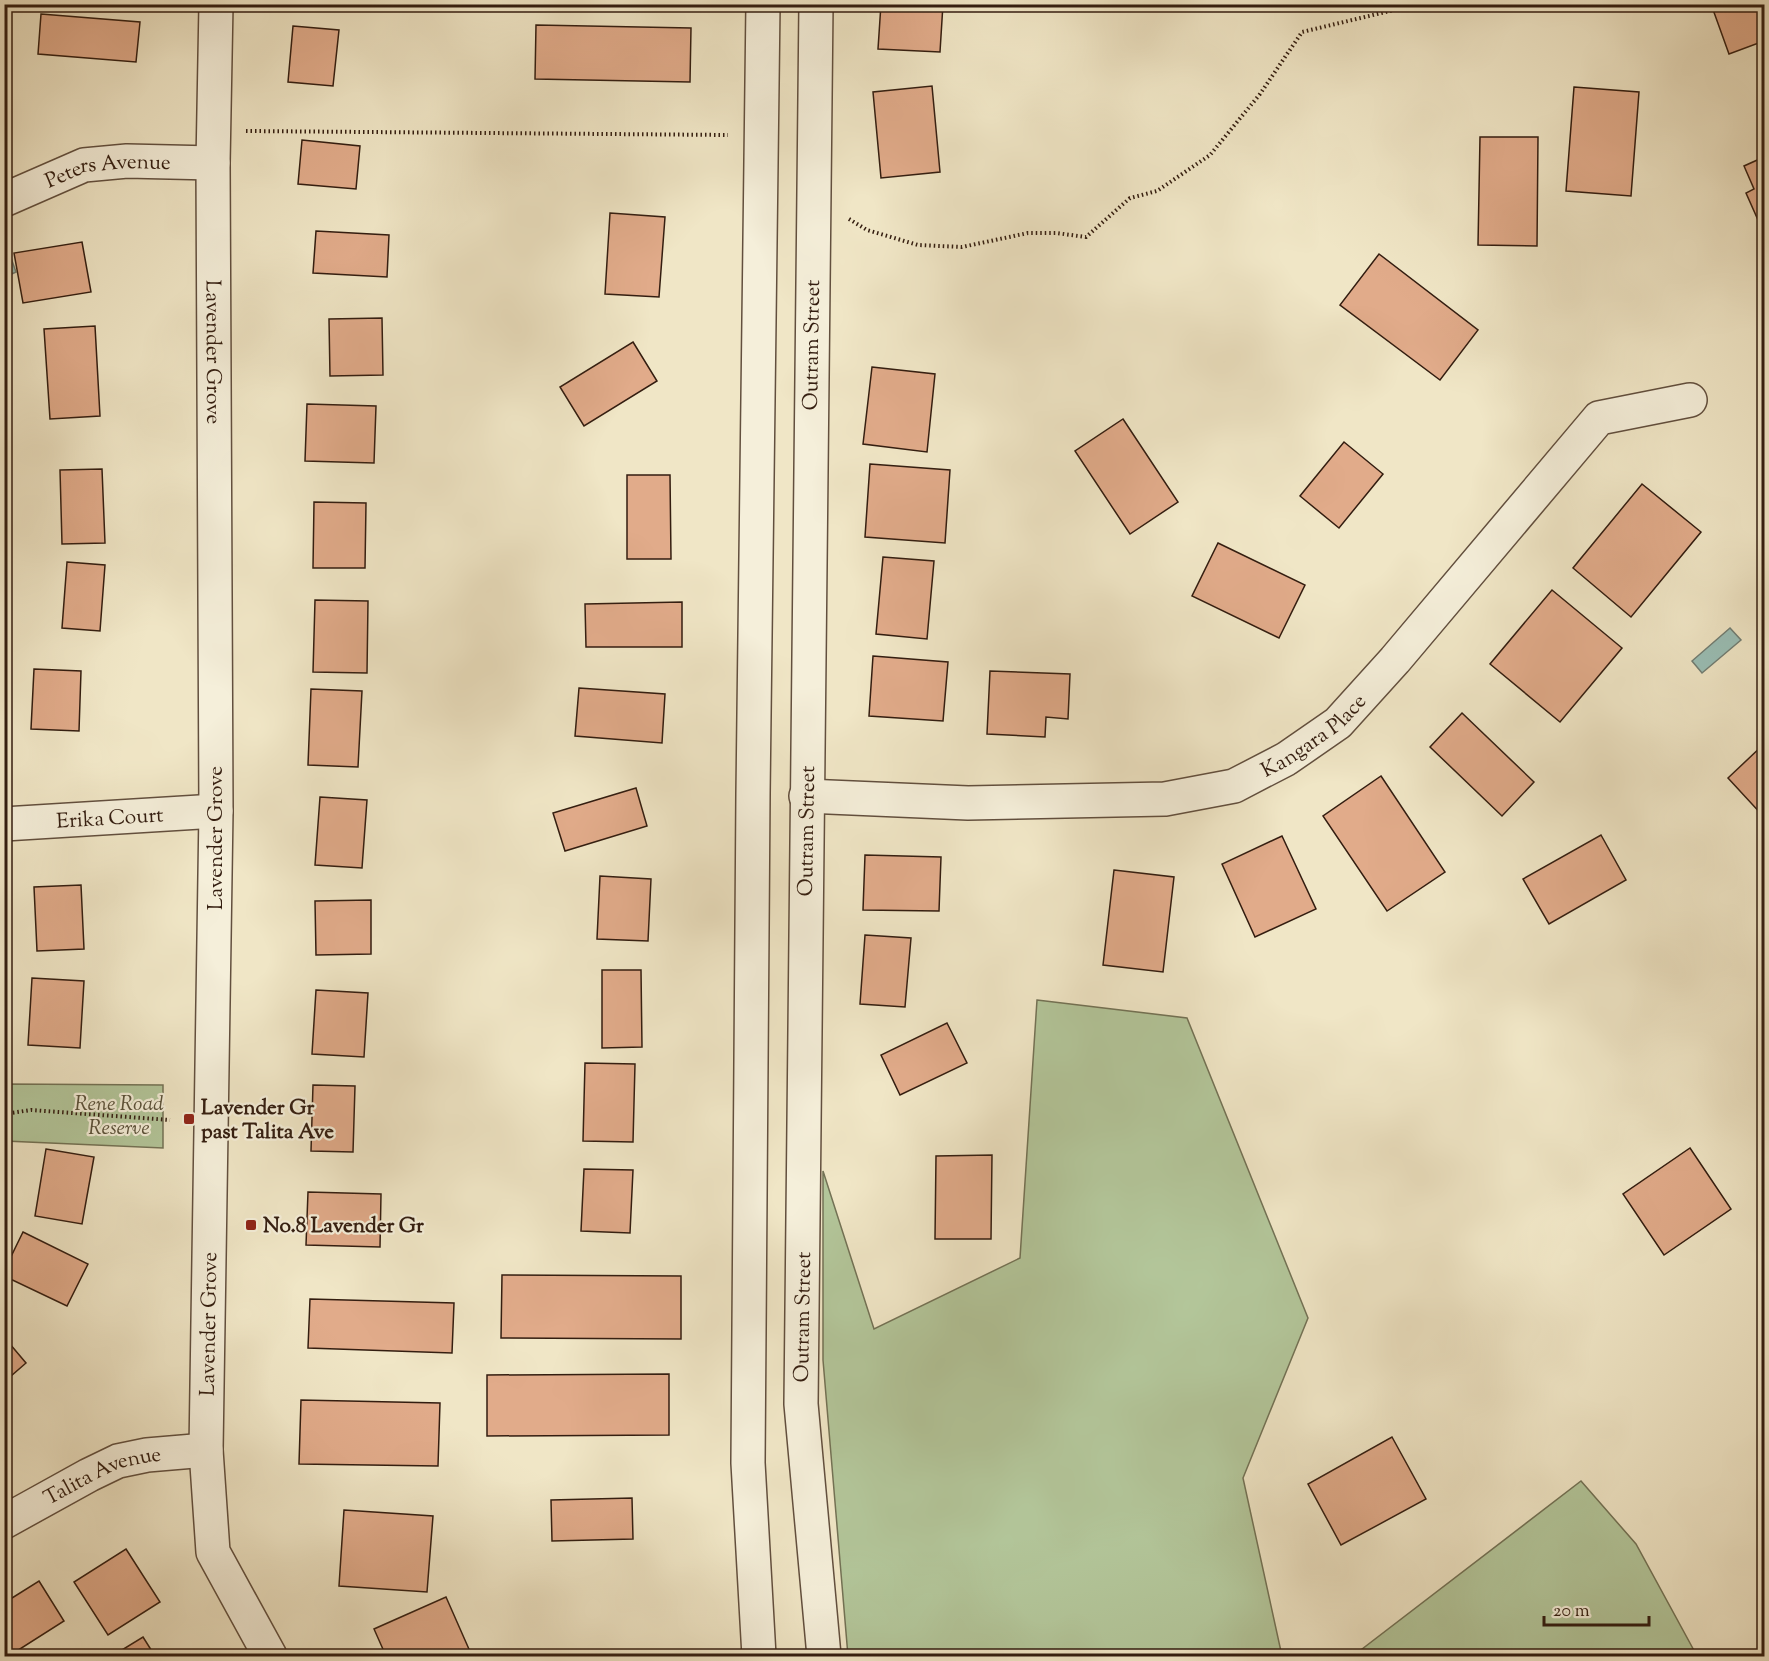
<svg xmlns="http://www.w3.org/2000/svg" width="1769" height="1661" viewBox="0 0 1769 1661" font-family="'Sorts Mill Goudy',serif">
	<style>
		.green { fill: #b3c69a; stroke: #737255; stroke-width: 1.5 }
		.water { fill: #9abfb6; stroke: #717e74; stroke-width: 1.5 }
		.building { fill: #e1ab8a; stroke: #331d10; stroke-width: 1.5 }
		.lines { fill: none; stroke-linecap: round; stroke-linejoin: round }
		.minor-casing { stroke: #624f3e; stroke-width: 36 }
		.path { stroke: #331d10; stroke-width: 4; stroke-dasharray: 1.5 3; stroke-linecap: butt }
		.minor { stroke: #f5efda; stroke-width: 33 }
		.poi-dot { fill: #8f2418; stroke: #f5efda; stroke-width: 2 }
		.labels { text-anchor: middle; stroke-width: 4.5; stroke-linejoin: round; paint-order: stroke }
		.street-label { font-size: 21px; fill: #331d10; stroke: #f5efda }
		.park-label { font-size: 21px; font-style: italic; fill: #595039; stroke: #f5efda }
		.poi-label { font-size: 21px; font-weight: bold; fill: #331d10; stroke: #f5efda; text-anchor: start }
	</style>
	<rect width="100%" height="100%" fill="#f0e6c6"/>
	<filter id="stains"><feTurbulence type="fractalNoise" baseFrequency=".00333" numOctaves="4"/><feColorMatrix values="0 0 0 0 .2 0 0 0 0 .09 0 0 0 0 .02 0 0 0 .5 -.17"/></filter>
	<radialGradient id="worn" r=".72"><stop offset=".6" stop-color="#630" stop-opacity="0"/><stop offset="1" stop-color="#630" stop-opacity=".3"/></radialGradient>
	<!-- green -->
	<g class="green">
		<polygon points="1037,1000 1187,1018 1308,1318 1243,1478 1282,1656 848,1656 823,1360 823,1171 874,1329 1020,1258"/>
		<polygon points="5,1084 163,1085 163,1148 5,1141"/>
		<polygon points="1581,1481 1636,1544 1697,1656 1353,1656"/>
	</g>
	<!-- water -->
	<g class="water">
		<polygon points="10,255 16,272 5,277 5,257"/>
		<polygon points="1730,628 1741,640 1702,673 1692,661"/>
	</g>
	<!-- building -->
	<g class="building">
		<polygon points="881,4 943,4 940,52 878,49"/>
		<polygon points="1711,4 1764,4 1764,41 1729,54"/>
		<polygon points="41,14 140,22 136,62 38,54"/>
		<polygon points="536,25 691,28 690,82 535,79"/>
		<polygon points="293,26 339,30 333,86 288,82"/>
		<polygon points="932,86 940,172 881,178 873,92"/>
		<polygon points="1574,87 1639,92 1631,196 1566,191"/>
		<polygon points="1480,137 1538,137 1537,246 1478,245"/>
		<polygon points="302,140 360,146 356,189 298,184"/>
		<polygon points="1764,157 1764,228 1762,229 1746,193 1754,189 1744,166"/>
		<polygon points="610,213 665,217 659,297 605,294"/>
		<polygon points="316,231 389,235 387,277 313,273"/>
		<polygon points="82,242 91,292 23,303 14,253"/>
		<polygon points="1379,254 1478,330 1440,380 1340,305"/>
		<polygon points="382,318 383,375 330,376 329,319"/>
		<polygon points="95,326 100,416 50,419 44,329"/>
		<polygon points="633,342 657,381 584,426 560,387"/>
		<polygon points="872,367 935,374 927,452 863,444"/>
		<polygon points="307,404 376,406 374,463 305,461"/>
		<polygon points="1123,419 1178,502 1130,534 1075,451"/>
		<polygon points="1344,442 1383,474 1339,528 1300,496"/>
		<polygon points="870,464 950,470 945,543 865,537"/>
		<polygon points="102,469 105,543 62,544 60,470"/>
		<polygon points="627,475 670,475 671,559 627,559"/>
		<polygon points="1642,484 1701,532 1631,617 1573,568"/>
		<polygon points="314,502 366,503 365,568 313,568"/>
		<polygon points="1218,543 1305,585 1279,638 1192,596"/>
		<polygon points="883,557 934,561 927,639 876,634"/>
		<polygon points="67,562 105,565 100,631 62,628"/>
		<polygon points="1552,590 1622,648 1560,722 1490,664"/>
		<polygon points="315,600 368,601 367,673 313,672"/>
		<polygon points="682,602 682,647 586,647 585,604"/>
		<polygon points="873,656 948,662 943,721 869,716"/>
		<polygon points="34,669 81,671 79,731 31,729"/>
		<polygon points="990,671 1070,674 1068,719 1046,717 1045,737 987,734"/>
		<polygon points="579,688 665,694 662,743 575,736"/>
		<polygon points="311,689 362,691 358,767 308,765"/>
		<polygon points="1462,713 1534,782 1502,816 1430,747"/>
		<polygon points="1764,744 1764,815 1763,816 1728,778"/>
		<polygon points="1381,776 1445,872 1387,911 1323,816"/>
		<polygon points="636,788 647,826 565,851 553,813"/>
		<polygon points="320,797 367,800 362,868 315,865"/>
		<polygon points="1601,835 1626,880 1549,924 1523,879"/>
		<polygon points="1282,836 1316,909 1255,937 1222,864"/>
		<polygon points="865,855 941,857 939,911 863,910"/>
		<polygon points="1114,870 1174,877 1163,972 1103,965"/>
		<polygon points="600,876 651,879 648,941 597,939"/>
		<polygon points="81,885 84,949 37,951 34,887"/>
		<polygon points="371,900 371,954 316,955 315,901"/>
		<polygon points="865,935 911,938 905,1007 860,1004"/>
		<polygon points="602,970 641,970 642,1047 602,1048"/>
		<polygon points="32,978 84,981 80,1048 28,1045"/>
		<polygon points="316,990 368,993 364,1057 312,1054"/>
		<polygon points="947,1023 967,1063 900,1095 881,1055"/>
		<polygon points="585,1063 635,1064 633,1142 583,1141"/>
		<polygon points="313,1085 355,1086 353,1152 311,1151"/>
		<polygon points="1690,1148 1731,1209 1664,1255 1623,1194"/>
		<polygon points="46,1149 94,1157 82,1224 35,1216"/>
		<polygon points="992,1155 991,1239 935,1239 936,1156"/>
		<polygon points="584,1169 633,1170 630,1233 581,1231"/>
		<polygon points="308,1192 381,1194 380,1247 306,1245"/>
		<polygon points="23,1232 88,1264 67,1306 4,1276 4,1271"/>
		<polygon points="502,1275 681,1276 681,1339 501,1338"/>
		<polygon points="310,1299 454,1303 452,1353 308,1348"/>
		<polygon points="4,1337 26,1363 4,1382"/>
		<polygon points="669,1374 669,1435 487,1436 487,1375"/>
		<polygon points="301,1400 440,1403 438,1466 299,1464"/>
		<polygon points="1392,1437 1426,1499 1341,1545 1308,1484"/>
		<polygon points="632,1498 633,1539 552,1541 551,1500"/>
		<polygon points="344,1510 433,1516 427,1592 339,1586"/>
		<polygon points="126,1549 160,1602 108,1635 74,1582"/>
		<polygon points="39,1581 64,1621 9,1656 6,1656 4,1654 4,1603"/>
		<polygon points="446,1597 472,1656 386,1656 374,1629"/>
		<polygon points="143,1637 155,1656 112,1656"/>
	</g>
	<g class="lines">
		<defs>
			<g id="minor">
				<path id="s1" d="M216 4 213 163 216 811 206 1450 213 1552 270 1656"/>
				<polyline points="816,4 801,1404 824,1656"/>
				<path id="s2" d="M4 200 84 165 127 161 213 163"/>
				<path id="s3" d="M806 796 968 803 1165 799 1234 786 1286 759 1338 723 1395 660 1599 418 1690 400"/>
				<path id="s4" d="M4 824 216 811"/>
				<path id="s5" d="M4 1522 89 1475 118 1461 147 1455 206 1450"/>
				<polyline points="759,1656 748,1463 753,794 763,4"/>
			</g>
		</defs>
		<!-- minor casing -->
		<use href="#minor" class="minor-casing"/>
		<!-- path -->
		<g class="path">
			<polyline points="246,131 728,135"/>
			<polyline points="849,219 867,230 918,245 962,247 1028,233 1056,233 1086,237 1130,198 1157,191 1210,155 1260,94 1302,32 1419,4"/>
			<polyline points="4,1114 31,1110 170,1120"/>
		</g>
		<!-- minor -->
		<use href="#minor" class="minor"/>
	</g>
	<!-- markers -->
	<g class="poi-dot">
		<rect x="183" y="1113" width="12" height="12" rx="3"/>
		<rect x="245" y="1219" width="12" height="12" rx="3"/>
	</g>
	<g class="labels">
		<!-- street labels -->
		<g class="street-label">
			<text dy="7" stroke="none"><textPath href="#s2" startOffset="110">Peters Avenue</textPath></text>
			<text transform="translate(811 345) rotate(-89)" y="7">Outram Street</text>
			<text dy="7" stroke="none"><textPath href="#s1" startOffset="348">Lavender Grove</textPath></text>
			<text dy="7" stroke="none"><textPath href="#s3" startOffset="524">Kangara Place</textPath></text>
			<text dy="7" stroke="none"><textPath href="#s4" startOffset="106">Erika Court</textPath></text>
			<text transform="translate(806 831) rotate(-89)" y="7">Outram Street</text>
			<text transform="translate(215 838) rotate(-90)" y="7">Lavender Grove</text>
			<text transform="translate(802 1317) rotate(-89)" y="7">Outram Street</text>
			<text transform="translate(208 1324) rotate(-89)" y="7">Lavender Grove</text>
			<text dy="7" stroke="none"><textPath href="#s5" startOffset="110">Talita Avenue</textPath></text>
		</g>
		<!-- park labels -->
		<g class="park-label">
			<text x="119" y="1110">Rene Road<tspan x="119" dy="24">Reserve</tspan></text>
		</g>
		<!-- poi labels -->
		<g class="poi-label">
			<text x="201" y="1114">Lavender Gr<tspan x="201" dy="24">past Talita Ave</tspan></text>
			<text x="263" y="1232">No.8 Lavender Gr</text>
		</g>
	</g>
	<!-- margin -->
	<rect width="1769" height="1661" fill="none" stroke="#f0e6c6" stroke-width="24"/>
	<rect x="6" y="6" width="1757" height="1649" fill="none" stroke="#331d10" stroke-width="3"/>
	<rect x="12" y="12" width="1745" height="1637" fill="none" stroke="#331d10" stroke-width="1.5"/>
	<!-- scale -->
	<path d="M1544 1616v9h105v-9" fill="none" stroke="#331d10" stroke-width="3"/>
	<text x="1553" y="1616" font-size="18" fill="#331d10" stroke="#f5efda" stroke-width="4.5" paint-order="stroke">20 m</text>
	<rect width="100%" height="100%" filter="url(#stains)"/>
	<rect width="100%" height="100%" fill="url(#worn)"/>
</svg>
